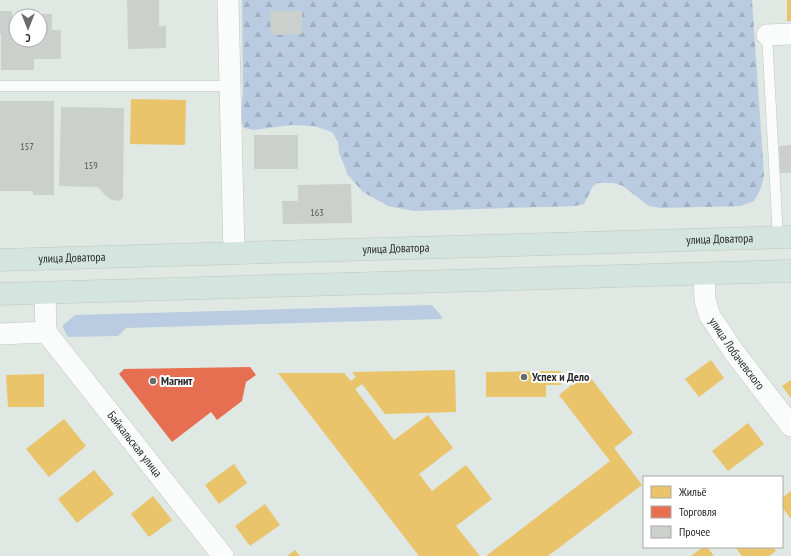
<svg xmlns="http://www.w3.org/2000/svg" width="791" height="556" viewBox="0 0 791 556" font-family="'PT Sans Narrow',sans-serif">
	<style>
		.grass { fill: #bacce1 }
		.forest { fill: url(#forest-firs) }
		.homes { fill: #e9c46a }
		.shops { fill: #e76f51 }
		.building { fill: #cbd0cd }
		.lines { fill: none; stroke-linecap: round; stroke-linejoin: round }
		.service-casing { stroke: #c5c5c4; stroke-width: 11 }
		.minor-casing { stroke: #c5c5c4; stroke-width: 22 }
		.primary-casing { stroke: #c1c4c2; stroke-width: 23 }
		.service { stroke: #fafcfb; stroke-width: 10 }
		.minor { stroke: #fafcfb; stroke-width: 21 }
		.primary { stroke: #d4e5e0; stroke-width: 22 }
		.poi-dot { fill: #696c6a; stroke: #fff; stroke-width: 1.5 }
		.labels { text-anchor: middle; stroke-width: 4; stroke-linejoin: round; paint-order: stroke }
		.number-label { font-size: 10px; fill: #525453 }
		.street-label { font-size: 12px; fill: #292929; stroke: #fff }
		.poi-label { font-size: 12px; font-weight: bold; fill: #292929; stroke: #fff; text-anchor: start }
	</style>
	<defs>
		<pattern id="forest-firs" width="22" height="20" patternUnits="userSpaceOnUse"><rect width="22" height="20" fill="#bacce1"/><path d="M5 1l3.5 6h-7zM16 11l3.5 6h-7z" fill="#a0afc1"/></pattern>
	</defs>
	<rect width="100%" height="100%" fill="#e0e8e3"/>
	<!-- grass -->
	<polygon class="grass" points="432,305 443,318 441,319 126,328 118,336 68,337 62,326 75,315"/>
	<!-- forest -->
	<polygon class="forest" points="242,0 752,0 764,175 761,188 754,201 741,206 660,208 649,206 623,186 614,183 598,183 593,186 584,204 575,206 414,211 388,206 363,192 348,175 339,153 338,142 332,132 314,126 291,125 254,130 244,128 241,120 243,90"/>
	<!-- homes -->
	<g class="homes">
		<rect x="787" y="0" width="4" height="21"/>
		<polygon points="131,99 186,100 185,145 130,144"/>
		<polygon points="711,360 724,378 699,397 685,379"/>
		<polygon points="455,370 456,412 385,414 362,384 355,389 394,440 428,415 453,448 419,474 432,491 466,465 492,499 456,526 480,556 419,556 278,373 344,373 351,381 356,377 352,372"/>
		<polygon points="561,371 561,385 546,385 546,397 486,397 486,372"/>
		<polygon points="587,373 633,433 614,448 642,485 548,556 486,556 610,461 559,395"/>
		<polygon points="44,374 44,407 8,407 6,375"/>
		<polygon points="791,380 791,398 782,386"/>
		<polygon points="64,419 86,446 49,477 26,449"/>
		<polygon points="748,423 764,444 728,471 712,451"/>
		<polygon points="234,464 247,483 219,504 205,485"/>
		<polygon points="94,470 114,494 77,523 58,499"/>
		<polygon points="791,491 791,519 782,507 782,498"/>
		<polygon points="153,496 172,520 149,537 131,514"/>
		<polygon points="265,504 280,525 250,546 235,526"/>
		<polygon points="703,547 707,547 714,556 691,556"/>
		<polygon points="735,547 773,547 776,551 769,556 742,556"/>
		<polygon points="295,550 300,556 287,556"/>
	</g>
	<!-- shops -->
	<polygon class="shops" points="250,367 256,375 246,382 242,401 217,420 211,412 172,442 119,374 124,369"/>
	<!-- building -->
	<g class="building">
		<polygon points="127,0 159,0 159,26 166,26 166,48 128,49"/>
		<polygon points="0,11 12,11 12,20 16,20 16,40 40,40 40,16 30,16 30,14 52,14 52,30 61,30 61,59 34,59 34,70 1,70 1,34 0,34"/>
		<polygon points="270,11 302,11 302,34 271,35"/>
		<polygon points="0,101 54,101 54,195 33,195 33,191 0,191"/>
		<polygon points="61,107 124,108 123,198 119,201 112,200 105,195 98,187 59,186"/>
		<rect x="254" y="135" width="44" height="34"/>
		<polygon points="791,145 791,173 780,173 779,146"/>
		<polygon points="351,184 352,223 283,224 282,201 298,201 298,185"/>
	</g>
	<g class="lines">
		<defs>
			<g id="service">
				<polyline points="767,35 778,238"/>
				<polyline points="0,86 231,86"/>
			</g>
			<g id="minor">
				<polyline points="228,0 234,253"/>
				<polyline points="767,35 791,34"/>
				<path id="s1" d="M704 273 705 300 710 316 734 352 791 426"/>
				<path id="s2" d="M46 332 223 556"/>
				<polyline points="0,334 46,332 45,292"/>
			</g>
			<g id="primary">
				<path id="s3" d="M0 260 791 237"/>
				<polyline points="0,294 791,271"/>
			</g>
		</defs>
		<!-- service casing -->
		<use href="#service" class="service-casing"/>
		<!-- minor casing -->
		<use href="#minor" class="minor-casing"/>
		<!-- primary casing -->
		<use href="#primary" class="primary-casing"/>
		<!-- service -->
		<use href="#service" class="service"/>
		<!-- minor -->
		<use href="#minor" class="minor"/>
		<!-- primary -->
		<use href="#primary" class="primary"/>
	</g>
	<!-- markers -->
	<g class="poi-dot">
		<circle cx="524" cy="377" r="4"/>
		<circle cx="153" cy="381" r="4"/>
	</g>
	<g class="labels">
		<!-- number labels -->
		<g class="number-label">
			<text x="27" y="150">157</text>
			<text x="91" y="169">159</text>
			<text x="317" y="216">163</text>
		</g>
		<!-- street labels -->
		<g class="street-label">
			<text dy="4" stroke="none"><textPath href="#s3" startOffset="720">улица Доватора</textPath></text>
			<text dy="4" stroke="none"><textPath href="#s3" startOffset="396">улица Доватора</textPath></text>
			<text dy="4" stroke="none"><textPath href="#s3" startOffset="72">улица Доватора</textPath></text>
			<text dy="4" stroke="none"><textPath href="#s1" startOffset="90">улица Лобачевского</textPath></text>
			<text dy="4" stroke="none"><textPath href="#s2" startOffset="143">Байкальская улица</textPath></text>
		</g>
		<!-- poi labels -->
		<g class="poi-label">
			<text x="532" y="381">Успех и Дело</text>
			<text x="161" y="385">Магнит</text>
		</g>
	</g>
	<!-- legend -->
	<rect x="643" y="476" width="140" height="72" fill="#ffffff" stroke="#a9a9a9"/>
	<rect x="651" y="486" width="20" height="12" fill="#e9c46a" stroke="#a9a9a9"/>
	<text x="679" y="496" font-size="12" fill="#292929">Жильё</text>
	<rect x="651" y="506" width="20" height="12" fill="#e76f51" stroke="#a9a9a9"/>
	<text x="679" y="516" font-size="12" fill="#292929">Торговля</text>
	<rect x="651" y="526" width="20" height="12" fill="#cbd0cd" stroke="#a9a9a9"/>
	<text x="679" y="536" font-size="12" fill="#292929">Прочее</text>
	<!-- north arrow -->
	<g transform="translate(28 28) rotate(180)"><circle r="19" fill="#ffffff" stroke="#a9a9a9"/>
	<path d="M0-3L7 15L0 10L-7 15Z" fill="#696c6a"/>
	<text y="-6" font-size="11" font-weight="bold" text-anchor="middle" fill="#292929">С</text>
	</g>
</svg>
